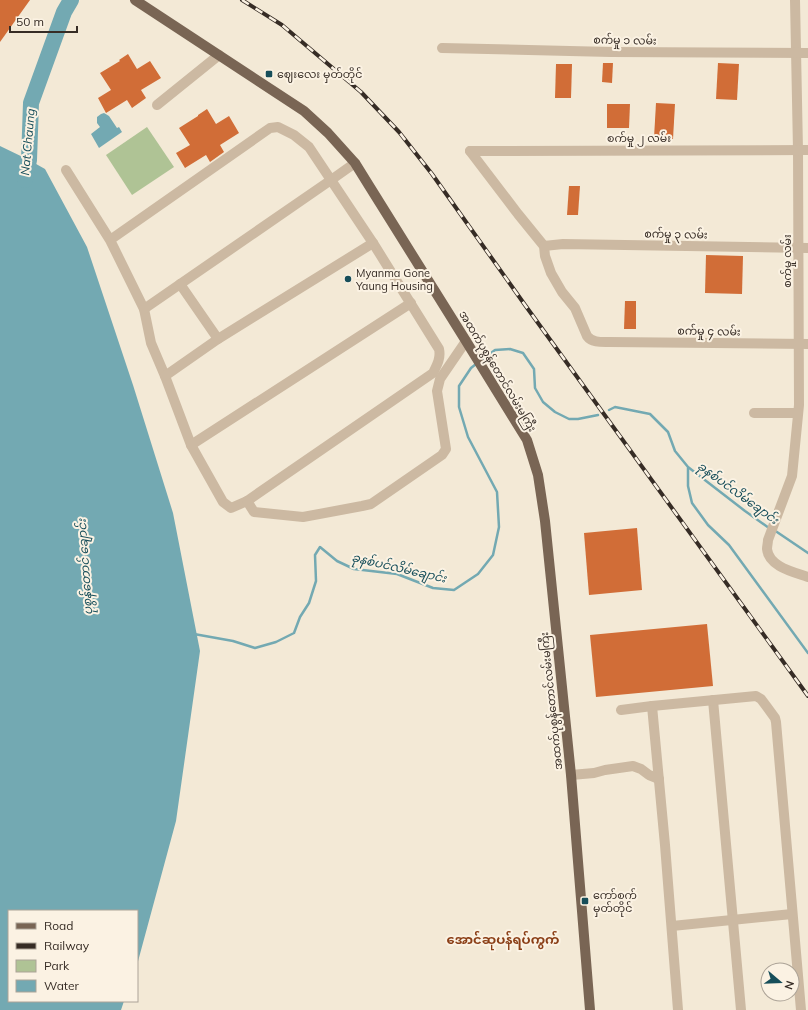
<svg xmlns="http://www.w3.org/2000/svg" width="808" height="1010" viewBox="0 0 808 1010" font-family="Mulish,'Noto Sans Myanmar',sans-serif">
	<style>
		.green { fill: #afc395 }
		.water { fill: #73a9b2 }
		.lines { fill: none; stroke-linecap: round; stroke-linejoin: round }
		.stream { stroke: #73a9b2; stroke-width: 2.5 }
		.river { stroke: #73a9b2; stroke-width: 16 }
		.building { fill: #d16d37 }
		.minor { stroke: #ccb9a2; stroke-width: 10 }
		.major { stroke: #796554; stroke-width: 10 }
		.rail-casing { stroke: #362c25; stroke-width: 4 }
		.rail { stroke: #fbf2e3; stroke-width: 2.5; stroke-dasharray: 8; stroke-linecap: butt }
		.poi-dot { fill: #174e5a; stroke: #fbf2e3; stroke-width: 1.5 }
		.labels { text-anchor: middle; stroke-width: 4; stroke-linejoin: round; paint-order: stroke }
		.street-label { font-size: 11px; fill: #362c25; stroke: #fbf2e3 }
		.poi-label { font-size: 11px; fill: #362c25; stroke: #fbf2e3; text-anchor: start }
		.water-label { font-size: 12px; font-style: italic; fill: #174e5a; stroke: #fbf2e3 }
		.quarter-label { font-size: 13px; font-weight: bold; fill: #8b3f17; stroke: #fbf2e3 }
	</style>
	<rect width="100%" height="100%" fill="#f3e9d6"/>
	<!-- green -->
	<polygon class="green" points="147,127 174,167 132,195 106,155"/>
	<!-- water -->
	<g class="water">
		<polygon points="104,113 109,116 117,128 119,127 122,132 99,148 91,134 100,127 97,123 97,117 101,114"/>
		<polygon points="0,146 29,160 45,169 87,247 133,385 173,513 200,651 176,821 137,965 137,911 9,911 9,1001 124,1001 121,1010 0,1010"/>
	</g>
	<g class="lines">
		<!-- stream -->
		<g class="stream">
			<polyline points="480,361 495,350 510,349 523,353 534,369 535,388 543,402 555,412 569,419 578,419 598,415"/>
			<polyline points="609,410 615,407 650,414 668,432 675,451 688,467 745,511 769,528"/>
			<polyline points="688,468 688,486 692,503 708,525 729,545 808,653"/>
			<polyline points="774,530 808,553"/>
			<polyline points="194,634 233,641 255,648 276,642 294,633 300,617 309,603 316,581 315,555 320,547 337,561 354,569 397,574 433,588 454,590 478,574 493,555 499,527 497,492 468,437 459,407 459,386 471,368 476,364"/>
		</g>
		<!-- river -->
		<polyline class="river" points="25,180 29,160 31,103 64,12 71,0"/>
	</g>
	<!-- building -->
	<g class="building">
		<polygon points="0,0 30,0 0,42"/>
		<polygon points="128,54 137,69 150,61 161,78 141,90 146,98 132,108 127,100 106,113 98,98 111,90 100,73 120,61 119,60"/>
		<polygon points="603,63 613,63 612,83 602,82"/>
		<polygon points="718,63 739,64 737,100 716,99"/>
		<polygon points="556,64 572,64 571,98 555,98"/>
		<polygon points="656,103 675,104 673,139 654,138"/>
		<polygon points="607,104 630,104 629,128 607,128"/>
		<polygon points="207,109 216,124 229,116 239,133 220,145 224,152 210,162 206,155 185,168 176,153 190,145 179,128 198,116 198,115"/>
		<polygon points="569,186 580,186 578,215 567,215"/>
		<polygon points="706,255 743,256 742,294 705,293"/>
		<polygon points="625,301 636,301 636,329 624,329"/>
		<polygon points="637,528 642,590 589,595 584,533"/>
		<polygon points="707,624 713,686 596,697 590,635"/>
	</g>
	<g class="lines">
		<!-- minor -->
		<g class="minor">
			<path d="M795 0 798 150 799 405 792 476 768 540C768 543 767 546 767 549 769 567 794 572 808 577"/>
			<polyline points="442,48 611,52 808,53"/>
			<polyline points="157,105 219,55"/>
			<path d="M470 151 518 214 544 246 545 256 551 273 562 292 575 308 587 336C592 343 602 342 610 342L808 344"/>
			<polyline points="470,151 808,150"/>
			<path d="M66 170 110 240 144 309 151 343 165 376 191 445 223 502 231 508 247 501 433 373C437 365 441 358 439 349L373 243 309 147 294 135 278 127 270 128 110 240"/>
			<polyline points="544,246 563,244 808,248"/>
			<polyline points="180,284 218,339"/>
			<polyline points="144,309 331,180 355,163"/>
			<polyline points="165,376 218,339 373,243"/>
			<polyline points="754,413 798,413"/>
			<polyline points="191,445 411,303"/>
			<polyline points="247,501 254,512 303,517 362,506 371,504 442,455 446,449 437,391 440,379 466,341"/>
			<polyline points="713,700 741,1010"/>
			<polyline points="652,706 665,845 678,1010"/>
			<polyline points="621,710 652,706 756,696 761,699 767,707 775,718 776,722 801,1010"/>
			<polyline points="571,775 594,773 605,770 633,766 641,769 649,775 659,779"/>
			<polyline points="672,926 792,914"/>
		</g>
		<!-- major -->
		<polyline class="major" points="135,0 304,111 328,133 355,163 368,184 466,341 527,440 538,475 545,521 571,775 590,1010"/>
		<defs>
			<polyline id="rail" points="242,0 282,25 361,92 399,132 432,174 525,305 808,696"/>
		</defs>
		<!-- rail casing -->
		<use href="#rail" class="rail-casing"/>
		<!-- rail -->
		<use href="#rail" class="rail"/>
	</g>
	<!-- markers -->
	<g class="poi-dot">
		<rect x="265" y="70" width="8" height="8" rx="2"/>
		<circle cx="348" cy="279" r="4"/>
		<rect x="581" y="897" width="8" height="8" rx="2"/>
	</g>
	<g class="labels">
		<!-- street labels -->
		<g class="street-label">
			<text transform="translate(625 40) rotate(1)" y="4">စက်မှု ၁ လမ်း</text>
			<text x="639" y="142">စက်မှု ၂ လမ်း</text>
			<text transform="translate(676 234) rotate(1)" y="4">စက်မှု ၃ လမ်း</text>
			<text transform="translate(787 261) rotate(-90)" y="4">စက်မှု လမ်း</text>
			<text transform="translate(709 331) rotate(1)" y="4">စက်မှု ၄ လမ်း</text>
			<text transform="translate(498 371) rotate(59)" y="4">အထက်ပုစွန်တောင်လမ်းမကြီး</text>
			<text transform="translate(551 701) rotate(-96)" y="4">အထက်ပုစွန်တောင်လမ်းမကြီး</text>
		</g>
		<!-- poi labels -->
		<g class="poi-label">
			<text x="277" y="78">ဈေးလေး မှတ်တိုင်</text>
			<text x="356" y="277">Myanma Gone<tspan x="356" dy="13">Yaung Housing</tspan></text>
			<text x="593" y="899">ကော်စက်<tspan x="593" dy="13">မှတ်တိုင်</tspan></text>
		</g>
		<!-- water labels -->
		<g class="water-label">
			<text transform="translate(28 142) rotate(-85)" y="4">Nat Chaung</text>
			<text transform="translate(738 493) rotate(36)" y="4">ခုနစ်ပင်လိမ်ချောင်း</text>
			<text transform="translate(85 567) rotate(-94)" y="4">ပုစွန်တောင် ချောင်း</text>
			<text transform="translate(399 568) rotate(13)" y="4">ခုနစ်ပင်လိမ်ချောင်း</text>
		</g>
		<!-- quarter labels -->
		<g class="quarter-label">
			<text x="503" y="944">အောင်ဆုပန်ရပ်ကွက်</text>
		</g>
	</g>
	<!-- legend -->
	<rect x="8" y="910" width="130" height="92" fill="#fbf2e3" stroke="#aca397"/>
	<rect x="16" y="923" width="20" height="6" fill="#796554" stroke="#aca397"/>
	<text x="44" y="930" font-size="12" fill="#362c25">Road</text>
	<rect x="16" y="943" width="20" height="6" fill="#362c25" stroke="#aca397"/>
	<text x="44" y="950" font-size="12" fill="#362c25">Railway</text>
	<rect x="16" y="960" width="20" height="12" fill="#afc395" stroke="#aca397"/>
	<text x="44" y="970" font-size="12" fill="#362c25">Park</text>
	<rect x="16" y="980" width="20" height="12" fill="#73a9b2" stroke="#aca397"/>
	<text x="44" y="990" font-size="12" fill="#362c25">Water</text>
	<!-- north arrow -->
	<g transform="translate(780 982) rotate(109)"><circle r="19" fill="#fbf2e3" stroke="#aca397"/>
	<path d="M0-3L7 15L0 10L-7 15Z" fill="#174e5a"/>
	<text y="-6" font-size="11" font-weight="bold" text-anchor="middle" fill="#362c25">N</text>
	</g>
	<!-- scale -->
	<path d="M10 26v6h67v-6" fill="none" stroke="#362c25" stroke-width="2"/>
	<text x="16" y="26" font-size="12" fill="#362c25" stroke="#fbf2e3" stroke-width="3" paint-order="stroke">50 m</text>
</svg>
